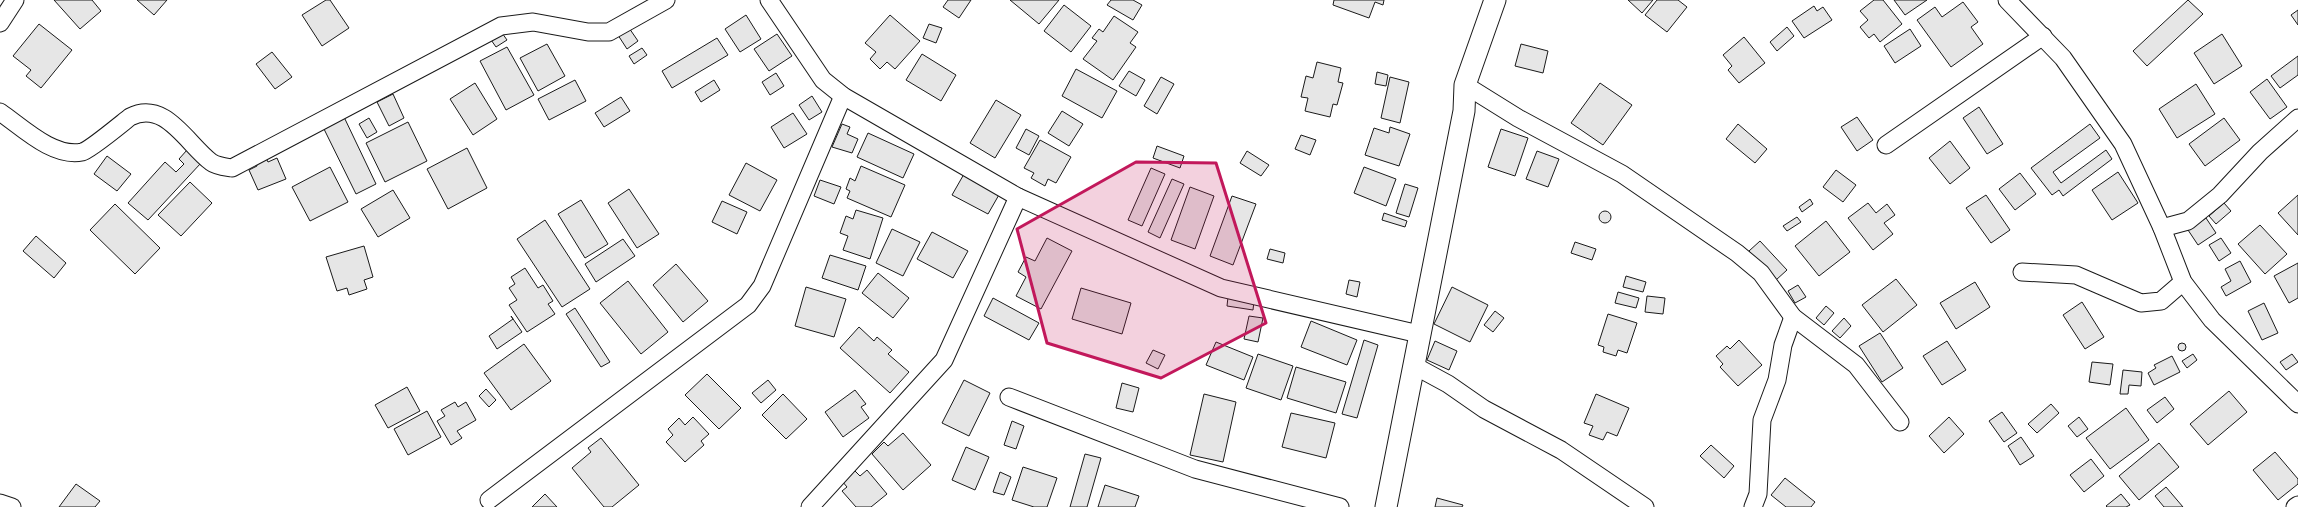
<svg xmlns="http://www.w3.org/2000/svg" width="2298" height="507" viewBox="0 0 2298 507" font-family="Lora,serif">
	<style>
		.building { fill: #e6e6e6; stroke: #1a1a1a }
		.lines { fill: none; stroke-linecap: round; stroke-linejoin: round }
		.minor-casing { stroke: #1a1a1a; stroke-width: 19 }
		.tertiary-casing { stroke: #1a1a1a; stroke-width: 23 }
		.minor { stroke: #fff; stroke-width: 17 }
		.tertiary { stroke: #fff; stroke-width: 21 }
		.marked { fill: #c2185b; fill-opacity: 0.2; stroke: #c2185b; stroke-width: 3; stroke-linejoin: round }
	</style>
	<rect width="100%" height="100%" fill="#fff"/>
	<!-- building -->
	<g class="building">
		<polygon points="54,0 92,0 101,11 80,29"/>
		<polygon points="137,0 167,0 154,15"/>
		<polygon points="326,0 330,0 349,28 322,46 302,15"/>
		<polygon points="948,0 971,0 959,18 943,7"/>
		<polygon points="1010,0 1059,0 1039,24"/>
		<polygon points="1111,0 1133,0 1142,5 1133,20 1107,5"/>
		<polygon points="1334,0 1384,0 1383,5 1375,2 1369,18 1333,5"/>
		<polygon points="1628,0 1653,0 1642,13"/>
		<polygon points="1657,0 1678,0 1687,7 1667,32 1645,15"/>
		<polygon points="1874,0 1883,0 1902,24 1880,42 1874,34 1869,38 1860,27 1868,20 1860,11"/>
		<polygon points="1894,0 1927,0 1905,15"/>
		<polygon points="2188,0 2203,14 2147,66 2133,51"/>
		<polygon points="1963,2 1978,22 1971,27 1983,44 1951,67 1917,20 1935,7 1942,17"/>
		<polygon points="1064,5 1091,26 1071,52 1044,31"/>
		<polygon points="1814,6 1817,11 1823,7 1832,20 1804,38 1792,21"/>
		<polygon points="2298,10 2298,25 2291,15"/>
		<polygon points="746,15 761,39 740,52 725,29"/>
		<polygon points="890,15 920,41 895,69 887,62 880,69 870,59 876,52 865,43"/>
		<polygon points="1114,16 1138,32 1130,43 1136,47 1113,80 1083,59 1097,41 1092,38 1099,29 1103,32"/>
		<polygon points="39,24 72,50 41,88 26,76 31,70 13,56"/>
		<polygon points="929,24 942,28 936,43 923,38"/>
		<polygon points="627,25 638,41 627,49 616,32"/>
		<polygon points="1787,27 1794,36 1777,51 1770,42"/>
		<polygon points="1910,29 1921,46 1895,63 1884,46"/>
		<polygon points="500,30 507,40 496,47 489,37"/>
		<polygon points="777,34 792,56 769,71 754,49"/>
		<polygon points="2222,34 2242,66 2214,84 2194,53"/>
		<polygon points="1744,37 1765,63 1739,83 1728,70 1732,66 1723,55"/>
		<polygon points="717,38 728,55 672,88 662,71"/>
		<polygon points="547,44 565,76 538,91 520,58"/>
		<polygon points="1521,44 1548,51 1543,73 1515,66"/>
		<polygon points="507,47 534,95 506,110 480,61"/>
		<polygon points="642,48 647,55 634,64 629,56"/>
		<polygon points="272,52 292,77 275,89 256,64"/>
		<polygon points="922,54 956,75 941,101 906,80"/>
		<polygon points="2298,56 2298,75 2280,88 2271,76"/>
		<polygon points="1317,62 1341,68 1338,82 1343,83 1337,105 1333,104 1330,117 1305,111 1308,98 1301,97 1306,76 1313,78"/>
		<polygon points="1076,69 1117,91 1102,118 1062,96"/>
		<polygon points="1129,71 1145,80 1136,96 1119,86"/>
		<polygon points="1377,72 1388,75 1386,86 1375,84"/>
		<polygon points="776,73 784,86 770,95 762,82"/>
		<polygon points="1161,77 1174,84 1157,114 1144,106"/>
		<polygon points="1390,77 1409,82 1400,123 1381,118"/>
		<polygon points="2267,79 2287,107 2270,119 2250,92"/>
		<polygon points="575,80 586,101 549,120 538,99"/>
		<polygon points="714,80 720,90 701,102 695,92"/>
		<polygon points="475,83 497,119 473,135 450,99"/>
		<polygon points="1600,83 1632,105 1603,145 1571,123"/>
		<polygon points="2196,84 2215,114 2177,138 2159,109"/>
		<polygon points="393,94 404,118 389,126 377,102"/>
		<polygon points="812,96 822,112 809,120 799,105"/>
		<polygon points="621,97 630,111 604,127 595,113"/>
		<polygon points="996,100 1021,115 995,158 970,143"/>
		<polygon points="1979,107 2003,144 1987,154 1963,118"/>
		<polygon points="1062,111 1083,124 1069,146 1048,133"/>
		<polygon points="793,113 807,134 784,148 771,127"/>
		<polygon points="344,117 376,184 356,194 323,127"/>
		<polygon points="1857,117 1873,140 1857,151 1841,127"/>
		<polygon points="369,118 377,132 367,138 359,124"/>
		<polygon points="2224,118 2240,140 2205,166 2189,144"/>
		<polygon points="408,122 427,161 385,182 366,143"/>
		<polygon points="842,124 850,127 847,134 858,139 852,153 832,147"/>
		<polygon points="1738,124 1767,149 1755,163 1726,139"/>
		<polygon points="2090,124 2100,138 2053,172 2061,183 2106,150 2112,159 2063,196 2059,190 2052,195 2031,168"/>
		<polygon points="1390,127 1410,134 1399,166 1365,155 1374,128 1389,133"/>
		<polygon points="1026,129 1039,136 1029,155 1016,148"/>
		<polygon points="1501,129 1528,138 1515,176 1488,167"/>
		<polygon points="868,133 914,154 903,178 857,157"/>
		<polygon points="1301,135 1316,140 1310,155 1295,149"/>
		<polygon points="1040,140 1071,157 1056,183 1048,179 1045,186 1031,178 1034,173 1024,168"/>
		<polygon points="1950,141 1970,168 1950,184 1929,158"/>
		<polygon points="1157,146 1184,156 1180,168 1153,158"/>
		<polygon points="467,148 487,188 448,209 427,169"/>
		<polygon points="187,150 201,163 148,220 128,203 165,162 176,172 184,164 179,159"/>
		<polygon points="1247,151 1269,165 1261,176 1240,163"/>
		<polygon points="1537,151 1559,159 1548,187 1526,179"/>
		<polygon points="107,156 131,174 117,191 94,174"/>
		<polygon points="265,156 268,162 277,158 286,179 258,190 249,170 257,166 255,160"/>
		<polygon points="746,163 777,180 760,211 729,195"/>
		<polygon points="861,166 905,185 891,217 847,198 850,191 846,189 850,178 855,181"/>
		<polygon points="330,167 348,202 310,221 292,187"/>
		<polygon points="1364,167 1396,179 1386,206 1354,193"/>
		<polygon points="1151,168 1165,174 1142,226 1128,220"/>
		<polygon points="1836,170 1856,185 1843,202 1823,187"/>
		<polygon points="2118,172 2138,203 2112,220 2092,190"/>
		<polygon points="2020,173 2036,194 2015,210 1999,189"/>
		<polygon points="964,174 1000,193 988,214 952,195"/>
		<polygon points="1172,179 1184,184 1160,238 1148,232"/>
		<polygon points="820,180 841,187 834,204 814,196"/>
		<polygon points="190,182 212,203 181,236 158,215"/>
		<polygon points="1405,184 1418,188 1409,217 1396,213"/>
		<polygon points="1190,187 1214,196 1195,249 1171,240"/>
		<polygon points="629,189 659,234 637,248 608,203"/>
		<polygon points="393,190 410,218 378,237 361,209"/>
		<polygon points="1986,195 2010,230 1991,243 1966,208"/>
		<polygon points="2298,195 2298,235 2278,213"/>
		<polygon points="1232,196 1256,204 1233,265 1210,256"/>
		<polygon points="1810,199 1813,204 1802,212 1799,207"/>
		<polygon points="581,200 608,244 585,258 558,214"/>
		<polygon points="722,201 747,212 737,234 712,222"/>
		<polygon points="1868,203 1876,213 1887,204 1895,215 1884,223 1893,234 1873,250 1848,218"/>
		<polygon points="2224,203 2231,211 2216,224 2209,216"/>
		<polygon points="115,204 160,248 135,274 90,230"/>
		<polygon points="856,210 883,218 870,259 843,250 848,236 840,233 846,216 853,219"/>
		<circle cx="1605" cy="217" r="6"/>
		<polygon points="1384,213 1407,221 1405,227 1382,220"/>
		<polygon points="1797,217 1801,222 1787,231 1783,226"/>
		<polygon points="2206,218 2216,233 2198,245 2188,230"/>
		<polygon points="545,220 590,289 562,307 517,239"/>
		<polygon points="1826,221 1850,252 1819,276 1795,246"/>
		<polygon points="2260,225 2287,254 2265,274 2238,244"/>
		<polygon points="892,229 920,242 903,276 876,263"/>
		<polygon points="932,232 968,251 953,278 917,259"/>
		<polygon points="36,236 66,263 54,278 23,251"/>
		<polygon points="1047,238 1072,251 1041,309 1016,296 1026,277 1018,272 1026,257 1035,261"/>
		<polygon points="2221,238 2231,253 2219,261 2209,245"/>
		<polygon points="623,239 635,256 596,282 585,264"/>
		<polygon points="1760,241 1787,270 1776,280 1749,251"/>
		<polygon points="1575,242 1596,249 1592,260 1571,253"/>
		<polygon points="364,246 373,277 364,280 367,289 349,295 347,288 337,291 326,257"/>
		<polygon points="1270,249 1285,253 1283,263 1267,259"/>
		<polygon points="830,255 866,266 858,290 822,278"/>
		<polygon points="2240,261 2251,282 2226,296 2221,287 2231,281 2225,269"/>
		<polygon points="2298,263 2298,298 2289,303 2274,276"/>
		<polygon points="676,264 708,301 683,322 653,285"/>
		<polygon points="525,268 538,288 543,285 553,301 548,304 555,314 527,332 509,305 517,300 509,288 515,284 511,277"/>
		<polygon points="878,273 909,298 893,318 862,293"/>
		<polygon points="1626,276 1646,282 1643,292 1623,287"/>
		<polygon points="1896,279 1917,305 1883,332 1862,305"/>
		<polygon points="1349,280 1360,282 1357,297 1346,294"/>
		<polygon points="628,281 668,332 641,354 600,303"/>
		<polygon points="1975,282 1990,307 1956,329 1940,303"/>
		<polygon points="1798,285 1806,297 1795,303 1788,291"/>
		<polygon points="806,287 846,299 834,337 795,326"/>
		<polygon points="1452,287 1488,305 1470,342 1434,324"/>
		<polygon points="1081,288 1131,303 1122,334 1072,319"/>
		<polygon points="1618,292 1639,298 1636,308 1615,303"/>
		<polygon points="1647,296 1665,298 1663,314 1645,312"/>
		<polygon points="1228,297 1254,301 1253,310 1227,306"/>
		<polygon points="993,298 1039,323 1029,340 984,316"/>
		<polygon points="2082,302 2104,337 2085,349 2063,315"/>
		<polygon points="2264,303 2278,333 2262,340 2248,311"/>
		<polygon points="1826,306 1834,313 1824,325 1816,318"/>
		<polygon points="575,308 610,362 601,367 566,314"/>
		<polygon points="1495,311 1504,318 1493,332 1484,325"/>
		<polygon points="1608,314 1637,323 1627,353 1618,350 1616,356 1603,352 1604,347 1598,345"/>
		<polygon points="511,316 522,332 497,349 489,336 513,319"/>
		<polygon points="1249,316 1263,318 1258,342 1244,339"/>
		<polygon points="1844,318 1851,326 1840,338 1832,331"/>
		<polygon points="1311,321 1357,340 1347,365 1301,347"/>
		<polygon points="859,327 874,341 877,337 892,350 888,354 909,372 890,393 840,348"/>
		<polygon points="1880,333 1903,368 1882,382 1859,346"/>
		<polygon points="1364,340 1378,345 1357,418 1342,414"/>
		<polygon points="1739,340 1762,365 1738,386 1720,367 1723,364 1716,356 1727,346 1730,349"/>
		<polygon points="1435,341 1457,351 1449,370 1427,360"/>
		<polygon points="1947,341 1966,370 1942,385 1923,356"/>
		<polygon points="1216,342 1253,357 1244,380 1206,365"/>
		<circle cx="2182" cy="347" r="4"/>
		<polygon points="524,344 551,381 511,410 484,373"/>
		<polygon points="1153,350 1165,355 1158,369 1146,363"/>
		<polygon points="1258,354 1293,366 1281,400 1246,388"/>
		<polygon points="2193,354 2197,360 2187,368 2182,361"/>
		<polygon points="2292,354 2298,362 2286,370 2280,362"/>
		<polygon points="2172,356 2180,372 2154,385 2148,373 2156,368 2154,365"/>
		<polygon points="2092,362 2113,364 2110,385 2089,382"/>
		<polygon points="1296,367 1346,382 1336,413 1287,398"/>
		<polygon points="2123,370 2142,372 2141,386 2129,385 2128,394 2120,394"/>
		<polygon points="707,374 741,408 719,429 685,395"/>
		<polygon points="768,380 776,390 761,403 752,393"/>
		<polygon points="964,380 990,393 969,436 942,423"/>
		<polygon points="1122,383 1139,388 1133,412 1116,408"/>
		<polygon points="407,387 420,411 388,428 375,405"/>
		<polygon points="486,389 496,400 489,407 479,396"/>
		<polygon points="855,390 866,404 861,407 869,418 843,437 825,412"/>
		<polygon points="2229,391 2247,412 2208,445 2190,424"/>
		<polygon points="783,394 807,419 786,439 762,415"/>
		<polygon points="1204,394 1236,402 1223,462 1190,455"/>
		<polygon points="1596,394 1629,408 1617,436 1607,432 1603,440 1589,435 1593,426 1584,423"/>
		<polygon points="2165,397 2174,409 2157,423 2147,410"/>
		<polygon points="455,402 458,407 466,402 476,420 457,431 462,438 451,445 437,421 445,416 441,410"/>
		<polygon points="2051,404 2059,413 2037,433 2028,424"/>
		<polygon points="2126,408 2149,440 2110,469 2086,438"/>
		<polygon points="427,411 441,437 408,455 394,429"/>
		<polygon points="2002,412 2017,433 2004,442 1989,421"/>
		<polygon points="1291,413 1335,423 1326,458 1282,447"/>
		<polygon points="693,417 709,434 701,441 704,445 685,462 666,442 673,435 668,429 679,418 685,425"/>
		<polygon points="1949,417 1964,434 1944,453 1929,436"/>
		<polygon points="2079,417 2088,429 2077,437 2068,426"/>
		<polygon points="1012,421 1024,426 1016,449 1004,445"/>
		<polygon points="903,433 931,465 903,490 872,454 884,442 888,446"/>
		<polygon points="2021,437 2034,456 2020,465 2008,446"/>
		<polygon points="601,438 639,485 612,507 604,507 572,468 591,452 588,448"/>
		<polygon points="2159,443 2179,467 2139,500 2119,476"/>
		<polygon points="1711,445 1734,466 1724,478 1700,456"/>
		<polygon points="966,447 989,457 975,490 952,480"/>
		<polygon points="2275,452 2298,479 2298,484 2278,500 2253,470"/>
		<polygon points="1085,454 1101,458 1087,507 1070,507"/>
		<polygon points="2091,459 2104,476 2084,492 2070,475"/>
		<polygon points="1023,467 1057,478 1047,507 1034,507 1012,500"/>
		<polygon points="867,470 887,494 871,507 856,507 842,491 847,487 842,481 855,471 860,476"/>
		<polygon points="1000,472 1011,477 1004,495 993,492"/>
		<polygon points="1785,478 1815,502 1811,507 1786,507 1771,495"/>
		<polygon points="76,484 100,501 95,507 59,507"/>
		<polygon points="1105,485 1139,496 1135,507 1098,507"/>
		<polygon points="2166,487 2183,507 2164,507 2155,496"/>
		<polygon points="545,494 557,507 532,507"/>
		<polygon points="2121,494 2130,505 2126,507 2107,507 2106,506"/>
		<polygon points="1437,498 1463,505 1462,507 1435,507"/>
	</g>
	<g class="lines">
		<defs>
			<g id="minor">
				<polyline points="769,0 823,80 843,96 1018,197 1221,288 1419,334"/>
				<polyline points="2007,0 2063,58 2123,144 2162,228 2183,282 2212,320 2298,404"/>
				<polyline points="0,23 15,0"/>
				<polyline points="1465,85 1518,118 1622,174 1737,253 1761,273 1793,317 1856,365 1900,422"/>
				<path d="M0 112C22 127 53 158 82 152 90 150 121 124 130 117 165 99 187 144 211 162 216 166 226 167 232 168L501 26 533 22 588 32H609L666 0"/>
				<polyline points="1886,145 2043,36"/>
				<polyline points="2162,228 2188,221 2220,195 2260,152 2298,118"/>
				<polyline points="2022,272 2076,275 2141,303 2161,301 2183,282"/>
				<polyline points="1413,365 1448,384 1484,409 1561,450 1645,507"/>
				<polyline points="1009,397 1195,469 1340,507"/>
				<polyline points="489,500 748,305 762,286 843,96"/>
				<polyline points="0,503 12,507"/>
				<polyline points="810,507 944,360 1018,197"/>
				<polyline points="1753,507 1758,494 1762,420 1777,380 1783,345 1793,317"/>
				<polyline points="2295,507 2298,505"/>
			</g>
			<polyline id="tertiary" points="1386,507 1464,111 1465,85 1495,0"/>
		</defs>
		<!-- minor casing -->
		<use href="#minor" class="minor-casing"/>
		<!-- tertiary casing -->
		<use href="#tertiary" class="tertiary-casing"/>
		<!-- minor -->
		<use href="#minor" class="minor"/>
		<!-- tertiary -->
		<use href="#tertiary" class="tertiary"/>
	</g>
	<!-- marked area -->
	<path class="marked" d="M1136 162 1216 163 1266 323 1161 378 1047 343 1017 229Z"/>
</svg>
